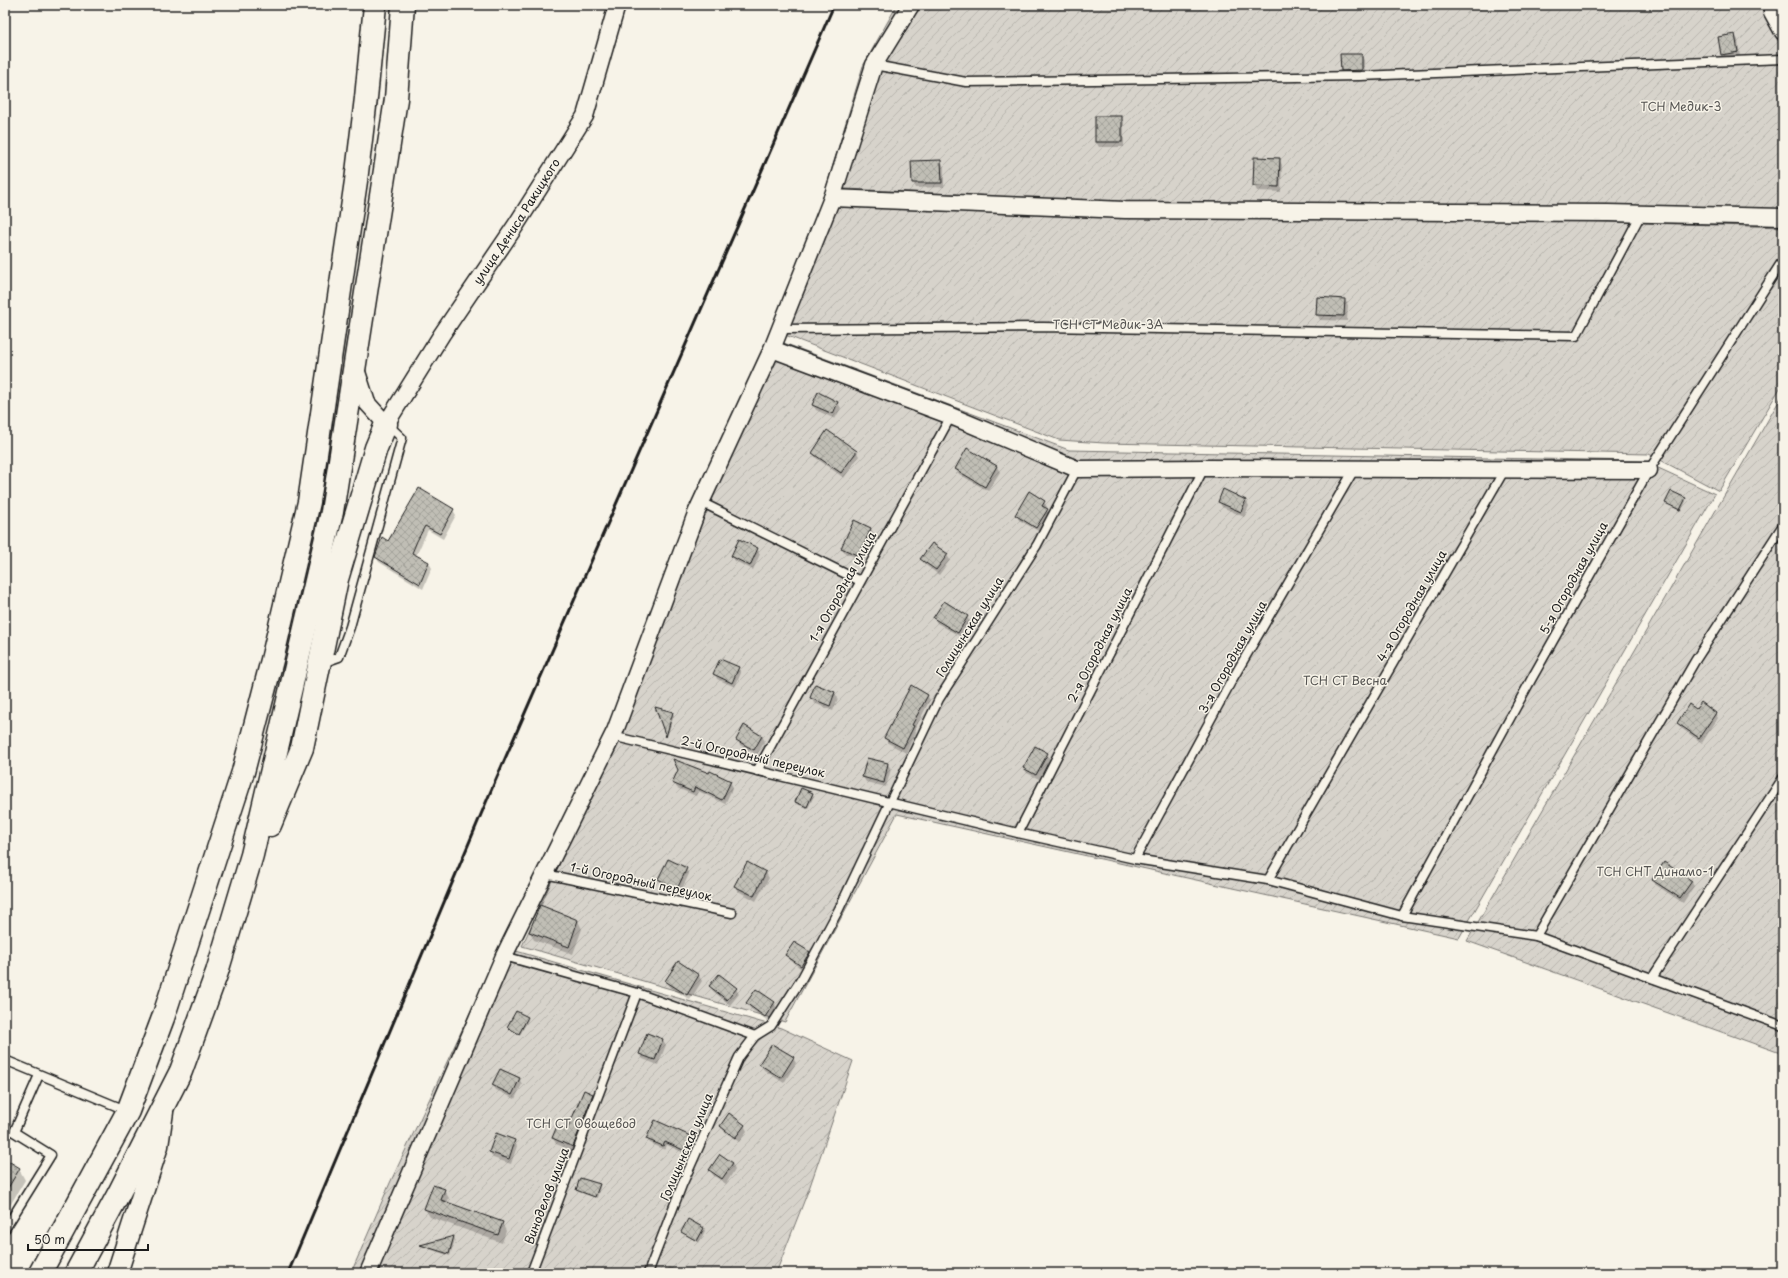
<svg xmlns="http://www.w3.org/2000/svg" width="1788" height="1278" viewBox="0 0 1788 1278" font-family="'Playpen Sans',sans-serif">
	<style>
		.garden { fill: url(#garden-furrows); stroke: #7a7874 }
		.shadow { fill: #0003 }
		.building { fill: url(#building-cross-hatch); stroke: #1c1c1c }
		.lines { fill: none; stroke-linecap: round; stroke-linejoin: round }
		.service-casing { stroke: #1c1c1c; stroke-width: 11 }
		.minor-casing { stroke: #1c1c1c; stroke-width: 19 }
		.tertiary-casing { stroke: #1c1c1c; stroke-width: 23 }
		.primary-casing { stroke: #1c1c1c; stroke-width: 25 }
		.service { stroke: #f7f3e8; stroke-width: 8 }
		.minor { stroke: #f7f3e8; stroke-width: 16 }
		.tertiary { stroke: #f7f3e8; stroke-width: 20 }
		.primary { stroke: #f7f3e8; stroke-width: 22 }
		.rail { stroke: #1c1c1c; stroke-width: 3 }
		.labels { text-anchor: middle; stroke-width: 3; stroke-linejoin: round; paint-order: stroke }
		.park-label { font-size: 12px; fill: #545351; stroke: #f7f3e8 }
		.street-label { font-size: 12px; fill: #1c1c1c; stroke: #f7f3e8 }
	</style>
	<defs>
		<pattern id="garden-furrows" width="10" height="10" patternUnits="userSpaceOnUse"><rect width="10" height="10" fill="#d7d3cb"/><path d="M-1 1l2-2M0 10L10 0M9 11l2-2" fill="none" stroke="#b8b5ae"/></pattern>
		<pattern id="building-cross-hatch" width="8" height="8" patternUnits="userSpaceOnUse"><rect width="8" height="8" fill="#c0beb5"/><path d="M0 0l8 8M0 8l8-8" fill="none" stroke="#a4a39b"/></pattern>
	</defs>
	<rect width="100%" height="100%" fill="#f7f3e8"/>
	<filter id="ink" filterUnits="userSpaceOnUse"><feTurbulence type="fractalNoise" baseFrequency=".025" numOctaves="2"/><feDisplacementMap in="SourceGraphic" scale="8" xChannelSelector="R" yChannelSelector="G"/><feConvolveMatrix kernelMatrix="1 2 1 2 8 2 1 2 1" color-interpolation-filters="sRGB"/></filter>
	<g filter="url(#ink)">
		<!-- garden -->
		<g class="garden">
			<polygon points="897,5 1764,5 1764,15 1783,50 1783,209 1120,202 826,188 863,66"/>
			<polygon points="824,199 1783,227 1783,383 1719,491 1649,454 1104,443 1059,440 772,330"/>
			<polygon points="781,342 1069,450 1643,461 1715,494 1459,938 897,814 785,1022 522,946 625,721 710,495"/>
			<polygon points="1783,394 1783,1054 1467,941"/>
			<polygon points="502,945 516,951 781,1028 853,1061 810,1186 776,1273 351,1273 390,1183"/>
		</g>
		<!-- shadow -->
		<g class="shadow">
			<polygon points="1735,35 1738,40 1740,57 1724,60 1722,55"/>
			<polygon points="1361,55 1364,60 1365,75 1345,76 1342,71"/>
			<polygon points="1121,117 1124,122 1124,147 1099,147 1096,142"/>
			<polygon points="1279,159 1282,165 1281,192 1257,191 1254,185"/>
			<polygon points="941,161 944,167 944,187 916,188 913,182"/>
			<polygon points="1345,300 1348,305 1347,321 1320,320 1317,314"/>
			<polygon points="838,403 841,408 835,419 816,410 813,405"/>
			<polygon points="967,449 997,467 1000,472 988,491 959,474 956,469"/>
			<polygon points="856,451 859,456 844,478 816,458 813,453"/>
			<polygon points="1685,499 1686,501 1681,512 1667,503"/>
			<polygon points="1246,500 1249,506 1244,517 1222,507 1219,501"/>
			<polygon points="1044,502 1047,507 1046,509 1050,515 1040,532 1019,520 1016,515"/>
			<polygon points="453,510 456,515 443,539 428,530 416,556 429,563 432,568 423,589 379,562 376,557 389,542"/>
			<polygon points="854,522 871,529 874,534 862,560 845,553 842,548"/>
			<polygon points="757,549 760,554 753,570 735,561 732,556"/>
			<polygon points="947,555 950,560 939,575 924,564 922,559"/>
			<polygon points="967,617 970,622 961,637 937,623 934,618"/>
			<polygon points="738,668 741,673 735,687 717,679 715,674"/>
			<polygon points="835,693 838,698 833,711 814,703 811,698"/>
			<polygon points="927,695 930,700 915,729 916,732 906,753 888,743 885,738"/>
			<polygon points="657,708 672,713 674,715 667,737"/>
			<polygon points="1697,710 1715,713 1718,718 1702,743 1681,728 1678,723"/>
			<polygon points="762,736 765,741 757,755 740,745 737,740"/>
			<polygon points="1047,754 1050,759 1039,779 1027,773 1024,768"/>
			<polygon points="888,764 891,769 886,787 866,782 863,777"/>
			<polygon points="679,771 710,775 711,773 730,782 733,787 725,804 698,791 696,796 677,788 674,783"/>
			<polygon points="812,794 814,796 808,808 797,804 796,802"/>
			<polygon points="747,863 766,873 769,878 756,901 738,891 735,886"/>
			<polygon points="686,869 689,874 680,893 662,885 659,879"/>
			<polygon points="1653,880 1691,881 1694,886 1683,903 1656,885"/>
			<polygon points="540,907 578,921 582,929 573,954 534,940 530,932"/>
			<polygon points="809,953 812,958 804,971 790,960 787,955"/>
			<polygon points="678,963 699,976 702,981 690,1000 670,987 667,982"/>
			<polygon points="710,986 736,989 739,994 730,1005 713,991"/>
			<polygon points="747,1003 774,1003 777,1008 768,1021 750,1008"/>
			<polygon points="527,1018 528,1020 520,1035 508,1027"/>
			<polygon points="648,1034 663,1040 666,1045 658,1065 643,1059 640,1054"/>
			<polygon points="793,1058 796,1063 784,1083 764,1070 761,1065"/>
			<polygon points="519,1079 522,1084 515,1099 496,1090 493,1085"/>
			<polygon points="592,1095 595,1100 576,1152 556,1144 553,1138 568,1132"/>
			<polygon points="744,1125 747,1131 739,1142 724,1131 721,1126"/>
			<polygon points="647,1139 694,1139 696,1143 690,1156 667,1145 665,1150 650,1143"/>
			<polygon points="514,1141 517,1146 511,1164 493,1158 490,1152"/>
			<polygon points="5,1161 19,1169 25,1180 5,1214"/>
			<polygon points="732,1163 735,1169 726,1184 713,1175 710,1170"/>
			<polygon points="599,1185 600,1187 597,1198 579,1192 577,1190"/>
			<polygon points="444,1190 449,1198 447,1203 502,1223 506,1231 502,1243 430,1217 425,1209"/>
			<polygon points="704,1228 705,1231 699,1243 682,1232"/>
			<polygon points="454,1237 455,1239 450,1256 421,1246"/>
			<polygon points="569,1266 582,1272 583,1273 565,1273"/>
			<polygon points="669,1267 681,1273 666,1273"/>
		</g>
		<!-- building -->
		<g class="building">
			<polygon points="1735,34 1738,52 1721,55 1718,37"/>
			<polygon points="1340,54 1362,54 1362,70 1341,71"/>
			<rect x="1095" y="116" width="27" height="26"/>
			<polygon points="1254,157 1280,158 1279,187 1253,186"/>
			<polygon points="941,160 942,183 912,183 911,161"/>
			<polygon points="1317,297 1345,299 1344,316 1316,315"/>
			<polygon points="818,392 838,402 833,414 812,405"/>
			<polygon points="827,430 857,451 841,473 812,453"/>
			<polygon points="967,448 997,466 985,487 955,469"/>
			<polygon points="419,488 454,509 440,534 425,526 417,541 412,553 429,562 420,584 375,557 382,537 388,541"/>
			<polygon points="1223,489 1246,500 1241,512 1218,502"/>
			<polygon points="1029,491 1045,501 1042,506 1048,509 1036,528 1015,515"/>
			<polygon points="1671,491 1686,498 1680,510 1665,503"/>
			<polygon points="854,520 871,528 859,556 841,548"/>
			<polygon points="739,539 758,548 750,566 731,556"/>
			<polygon points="932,543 948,554 936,570 920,559"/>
			<polygon points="944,601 968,616 958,633 933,618"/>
			<polygon points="720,659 739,667 732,683 713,674"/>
			<polygon points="815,684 835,692 830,706 810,698"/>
			<polygon points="911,685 928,695 912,725 914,726 903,748 884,738"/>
			<polygon points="1701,702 1716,713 1699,738 1677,723 1689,704 1696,709"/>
			<polygon points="655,707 673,712 666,737"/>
			<polygon points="744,725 762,736 754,750 736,740"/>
			<polygon points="1035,746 1048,753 1036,775 1023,768"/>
			<polygon points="867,758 888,763 884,783 862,777"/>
			<polygon points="673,759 709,773 710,771 731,781 722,800 695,787 693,792 672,783 678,770"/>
			<polygon points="801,788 813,793 807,807 795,802"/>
			<polygon points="668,859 687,868 677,889 658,879"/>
			<polygon points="747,862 766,872 754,896 734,886"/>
			<polygon points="1664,862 1692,881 1680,898 1652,880"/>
			<polygon points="540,905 578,920 569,947 529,932"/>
			<polygon points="794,942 810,952 801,966 785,955"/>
			<polygon points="678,961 699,975 687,995 665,981"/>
			<polygon points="719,974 737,988 727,1000 709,986"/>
			<polygon points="756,989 775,1002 765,1017 746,1003"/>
			<polygon points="516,1011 528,1017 519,1034 507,1027"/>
			<polygon points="647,1033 663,1039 655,1060 639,1054"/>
			<polygon points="772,1044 794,1057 781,1078 759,1064"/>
			<polygon points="500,1069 520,1078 512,1095 492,1085"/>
			<polygon points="584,1090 593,1094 573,1147 552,1138 557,1126 567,1130"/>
			<polygon points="729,1113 745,1125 735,1138 720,1126"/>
			<polygon points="655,1120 695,1138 688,1152 665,1142 663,1146 646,1139"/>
			<polygon points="496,1133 515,1140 509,1159 489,1152"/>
			<polygon points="720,1154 733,1163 722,1179 709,1170"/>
			<polygon points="5,1159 20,1168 5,1193"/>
			<polygon points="580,1178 600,1184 595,1197 576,1190"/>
			<polygon points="433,1185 445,1189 441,1200 503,1222 498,1235 424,1209"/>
			<polygon points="688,1219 704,1228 697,1241 681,1232"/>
			<polygon points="454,1236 449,1254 420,1245"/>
		</g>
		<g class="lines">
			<defs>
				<g id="service">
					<polyline points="874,65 966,82 1360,76 1783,59"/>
					<polyline points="780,329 1043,327 1576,336 1641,214"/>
					<polyline points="701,502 860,581"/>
					<polyline points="322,663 339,657 350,627 402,438 388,425"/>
					<polyline points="612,736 1018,833 1135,859 1268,880 1402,916 1536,936 1783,1026"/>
					<polyline points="757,771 951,416"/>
					<polyline points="1018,833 1204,468"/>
					<polyline points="1135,859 1232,680 1355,468"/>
					<polyline points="545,874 732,913"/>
					<polyline points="1268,880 1505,469"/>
					<polyline points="1402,916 1532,678 1649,470 1783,260"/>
					<polyline points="1536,936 1695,661 1783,525"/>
					<polyline points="504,956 637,993 755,1036"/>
					<polyline points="1652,978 1783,778"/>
					<polyline points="5,1060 128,1111"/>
					<polyline points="5,1229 51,1155 14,1132 39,1075"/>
					<polyline points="531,1273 637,993"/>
					<polyline points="648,1273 682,1185 739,1057 755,1036 771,1026 802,978 839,909 939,699 1037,545 1077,469"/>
				</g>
				<g id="minor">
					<polyline points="1772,5 1772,12 1783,32"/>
					<polyline points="832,198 1125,210 1608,213 1783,217"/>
					<polyline points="772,349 951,416 1077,469 1204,468 1649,470"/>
					<path id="s1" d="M356 369 367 403 386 424 442 334 516 225 585 116 617 5"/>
					<polyline points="368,1273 504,956 615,731 697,511 772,349 832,198 874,65 911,5"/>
				</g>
				<polyline id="tertiary" points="117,1273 158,1146 163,1112"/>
				<g id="primary">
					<polyline points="270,825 302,748 337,579 376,448 386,424"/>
					<polyline points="40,1273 128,1111 163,1018 243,772 272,660 309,502 356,181 366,98 375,5"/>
					<polyline points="76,1273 119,1193 181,1071 217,972 252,855 332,512 396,99 403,5"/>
				</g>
			</defs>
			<!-- service casing -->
			<use href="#service" class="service-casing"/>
			<!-- minor casing -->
			<use href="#minor" class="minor-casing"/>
			<!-- tertiary casing -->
			<use href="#tertiary" class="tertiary-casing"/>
			<!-- primary casing -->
			<use href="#primary" class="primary-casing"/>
			<!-- service -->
			<use href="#service" class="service"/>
			<!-- minor -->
			<use href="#minor" class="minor"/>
			<!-- tertiary -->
			<use href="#tertiary" class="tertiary"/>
			<!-- primary -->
			<use href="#primary" class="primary"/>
			<!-- rail -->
			<polyline class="rail" points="288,1273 490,793 834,5"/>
		</g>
	</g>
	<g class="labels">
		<!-- park labels -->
		<g class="park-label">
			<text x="1681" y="111">ТСН Медик-3</text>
			<text x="1108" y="329">ТСН СТ Медик-3А</text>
			<text x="1345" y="685">ТСН СТ Весна</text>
			<text x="1655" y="876">ТСН СНТ Динамо-1</text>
			<text x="581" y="1128">ТСН СТ Овощевод</text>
		</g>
		<!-- street labels -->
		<g class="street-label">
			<text dy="4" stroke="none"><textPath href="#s1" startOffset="305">улица Дениса Ракицкого</textPath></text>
			<text transform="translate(1574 578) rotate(-61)" y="4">5-я Огородная улица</text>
			<text transform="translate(843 587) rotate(-61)" y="4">1-я Огородная улица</text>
			<text transform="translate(1412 606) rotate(-60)" y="4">4-я Огородная улица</text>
			<text transform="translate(970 627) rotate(-58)" y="4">Голицынская улица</text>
			<text transform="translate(1100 645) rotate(-63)" y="4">2-я Огородная улица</text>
			<text transform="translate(1233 657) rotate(-61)" y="4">3-я Огородная улица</text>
			<text transform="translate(753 757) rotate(13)" y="4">2-й Огородный переулок</text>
			<text transform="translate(641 882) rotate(12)" y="4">1-й Огородный переулок</text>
			<text transform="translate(687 1147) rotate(-67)" y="4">Голицынская улица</text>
			<text transform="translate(547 1196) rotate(-69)" y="4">Виноделов улица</text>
		</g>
	</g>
	<!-- margin -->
	<rect width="1788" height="1278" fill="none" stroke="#f7f3e8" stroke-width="20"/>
	<rect x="10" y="10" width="1768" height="1258" fill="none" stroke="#1c1c1c" stroke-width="1.5" filter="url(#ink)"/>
	<!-- scale -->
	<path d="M28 1244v6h120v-6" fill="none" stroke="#1c1c1c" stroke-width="2"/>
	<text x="34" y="1244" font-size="12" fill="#1c1c1c" stroke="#f7f3e8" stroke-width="3" paint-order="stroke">50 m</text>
</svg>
